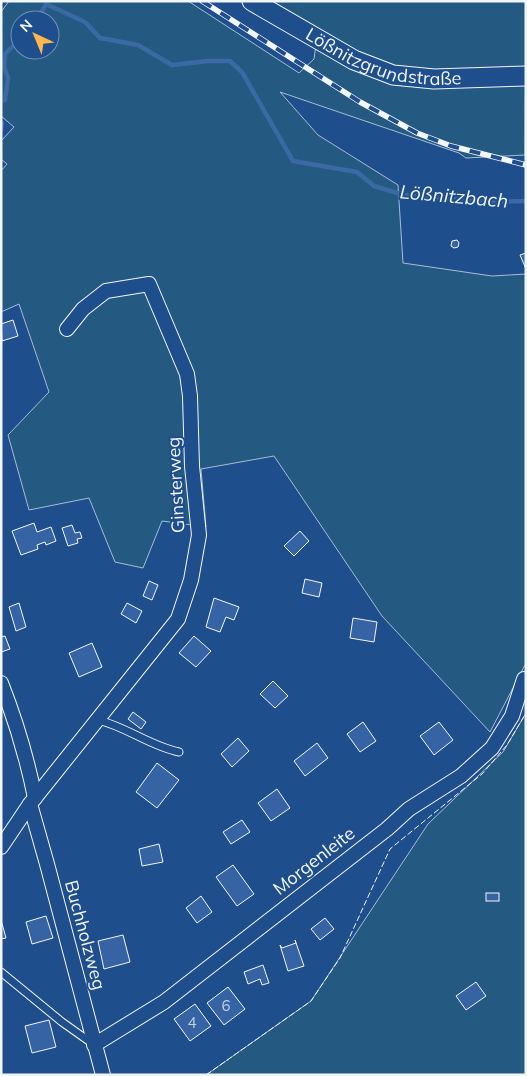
<svg xmlns="http://www.w3.org/2000/svg" width="527" height="1076" font-family="Mulish,sans-serif">
<style>
.green{fill:#245a82;stroke:#a8bbd7;fill-rule:evenodd}
.lines{fill:none;stroke-linecap:round;stroke-linejoin:round}
.stream{stroke:#3b69a3;stroke-width:4.5}
.building{fill:#3563a3;stroke:#f2f6ff}
.lane-casing{stroke:#f2f6ff;stroke-width:9}
.street-casing{stroke:#f2f6ff;stroke-width:16}
.secondary-casing{stroke:#f2f6ff;stroke-width:21}
.lane{stroke:#1f4e8c;stroke-width:7}
.street{stroke:#1f4e8c;stroke-width:14}
.secondary{stroke:#1f4e8c;stroke-width:19}
.rail-casing{stroke:#f2f6ff;stroke-width:5.5}
.rail{stroke:#1f4e8c;stroke-width:4;stroke-dasharray:11;stroke-linecap:butt}
.fence{stroke:#f2f6ff;stroke-width:1;stroke-dasharray:6 2.5;stroke-linecap:butt}
.labels{text-anchor:middle;stroke-width:4;stroke-linejoin:round;paint-order:stroke}
.number-label{font-size:15px;fill:#c3d1e8}
.street-label{font-size:18px;fill:#f2f6ff;stroke:#1f4e8c}
.water-label{font-size:19px;font-style:italic;fill:#f2f6ff;stroke:#1f4e8c}
</style>
<rect width="100%" height="100%" fill="#1f4e8c"/>
<g class="green">
<path d="M9,1H188L299,73L314,59L318,29L264,1H526L525,155L466,158L459,153L280,92L318,135L398,185L403,263L492,276L526,274V663L490,732L382,616L274,456L201,469L206,527L162,521L143,568L115,562L89,498L29,510L8,435L49,392L19,304L1,312V171L7,164L1,159V141L14,127L1,116V12ZM20,20H50V50H20Z"/>
<polygon points="526,713 526,1075 206,1075 311,1001 428,824 503,752"/>
</g>
<g class="lines">
<g class="stream">
<polyline points="48,1 46,4 85,22 100,38 138,45 172,65 208,61 230,61 242,72 293,161 357,172 374,186 404,195 488,202 526,201"/>
<polyline points="37,20 46,4"/>
<polyline points="5,100 8,78 4,67 5,54 20,39"/>
<polyline points="1,130 2,123"/>
</g>
</g>
<g class="building">
<polygon points="457,240 459,243 458,247 454,248 451,246 452,241"/>
<polygon points="526,253 526,269 520,255"/>
<polygon points="13,320 18,336 2,341 1,324"/>
<polygon points="34,523 37,532 51,527 56,541 46,545 45,542 37,545 38,549 21,555 12,531"/>
<polygon points="72,525 75,533 80,532 82,538 77,539 78,543 68,546 62,528"/>
<polygon points="300,531 309,541 294,556 284,546"/>
<polygon points="305,579 322,583 319,597 302,593"/>
<polygon points="149,581 158,585 152,600 143,596"/>
<polygon points="214,598 239,607 234,620 226,617 220,632 206,627"/>
<polygon points="19,603 26,627 16,631 9,607"/>
<polygon points="127,603 142,611 136,623 121,614"/>
<polygon points="353,618 377,622 374,642 350,638"/>
<polygon points="5,636 10,649 1,652 1,637"/>
<polygon points="194,636 211,651 196,667 179,653"/>
<polygon points="92,643 102,667 79,677 69,653"/>
<polygon points="273,681 288,696 275,708 260,694"/>
<polygon points="133,712 146,722 141,729 128,719"/>
<polygon points="363,722 376,741 360,752 347,734"/>
<polygon points="439,722 453,740 434,755 420,736"/>
<polygon points="238,738 249,751 232,767 221,754"/>
<polygon points="317,743 328,758 305,776 294,761"/>
<polygon points="157,763 179,780 157,808 136,792"/>
<polygon points="277,789 290,808 271,821 258,803"/>
<polygon points="242,820 250,832 231,844 223,832"/>
<polygon points="159,844 163,862 142,866 139,849"/>
<polygon points="233,865 254,894 237,906 216,877"/>
<rect x="486" y="893" width="13" height="8"/>
<polygon points="201,896 212,912 197,923 186,908"/>
<polygon points="46,916 53,938 32,944 26,922"/>
<polygon points="325,918 334,929 320,940 311,929"/>
<polygon points="1,920 6,938 1,939"/>
<polygon points="123,935 130,962 104,969 98,941"/>
<polygon points="295,940 304,966 288,971 280,945 282,948 296,943"/>
<polygon points="263,965 269,983 262,985 260,979 248,984 244,972"/>
<polygon points="476,982 486,996 466,1010 456,996"/>
<polygon points="228,987 245,1009 224,1025 207,1003"/>
<polygon points="195,1004 211,1026 190,1041 174,1019"/>
<polygon points="49,1020 56,1047 32,1053 25,1026"/>
</g>
<g class="lines">
<defs>
<g id="lane">
<path d="M98,720C127,727 150,746 179,752"/>
<polyline points="1,972 62,1022 93,1044"/>
</g>
<g id="street">
<path d="M1,683C16,721 27,758 35,798"/>
<polyline points="30,804 47,864 103,1075"/>
<polyline points="1,847 30,804 178,619 191,580 199,535 192,466 190,396 187,374 149,284 106,291 83,309 67,329"/>
<polyline points="94,1045 164,1002 387,829 409,809 461,776 492,748 512,716 524,679"/>
</g>
<g id="secondary">
<path id="s1" d="M252,1L354,60L393,75L434,79L526,76"/>
</g>
</defs>
<use href="#lane" class="lane-casing"/>
<use href="#street" class="street-casing"/>
<use href="#secondary" class="secondary-casing"/>
<use href="#lane" class="lane"/>
<use href="#street" class="street"/>
<use href="#secondary" class="secondary"/>
<defs>
<polyline id="rail" points="202,1 360,102 417,133 451,146 526,165"/>
</defs>
<use href="#rail" class="rail-casing"/>
<use href="#rail" class="rail"/>
<polyline class="fence" points="206,1075 311,1001 340,958 390,849 482,774 507,745 526,713"/>
</g>
<g class="labels">
<g class="number-label">
<text x="226" y="1011">6</text>
<text x="192" y="1028">4</text>
</g>
<g class="street-label">
<text dy="6" stroke="none"><textPath href="#s1" startOffset="146">Lößnitzgrundstraße</textPath></text>
<text transform="translate(176 485) rotate(-93)" y="6">Ginsterweg</text>
<text transform="translate(314 861) rotate(-38)" y="6">Morgenleite</text>
<text transform="translate(85 935) rotate(75)" y="6">Buchholzweg</text>
</g>
<g class="water-label">
<text transform="translate(454 196) rotate(5)" y="7">Lößnitzbach</text>
</g>
</g>
<rect width="527" height="1076" fill="none" stroke="#f2f6ff" stroke-width="5"/>
<g transform="translate(35 35) rotate(316)"><circle r="24" fill="#1f4e8c" stroke="#7391ba"/>
<path d="M0-4L9 19L0 12L-9 19Z" fill="#ffb74d"/>
<text y="-8" font-size="14" font-weight="bold" text-anchor="middle" fill="#f2f6ff">N</text>
</g>
</svg>
